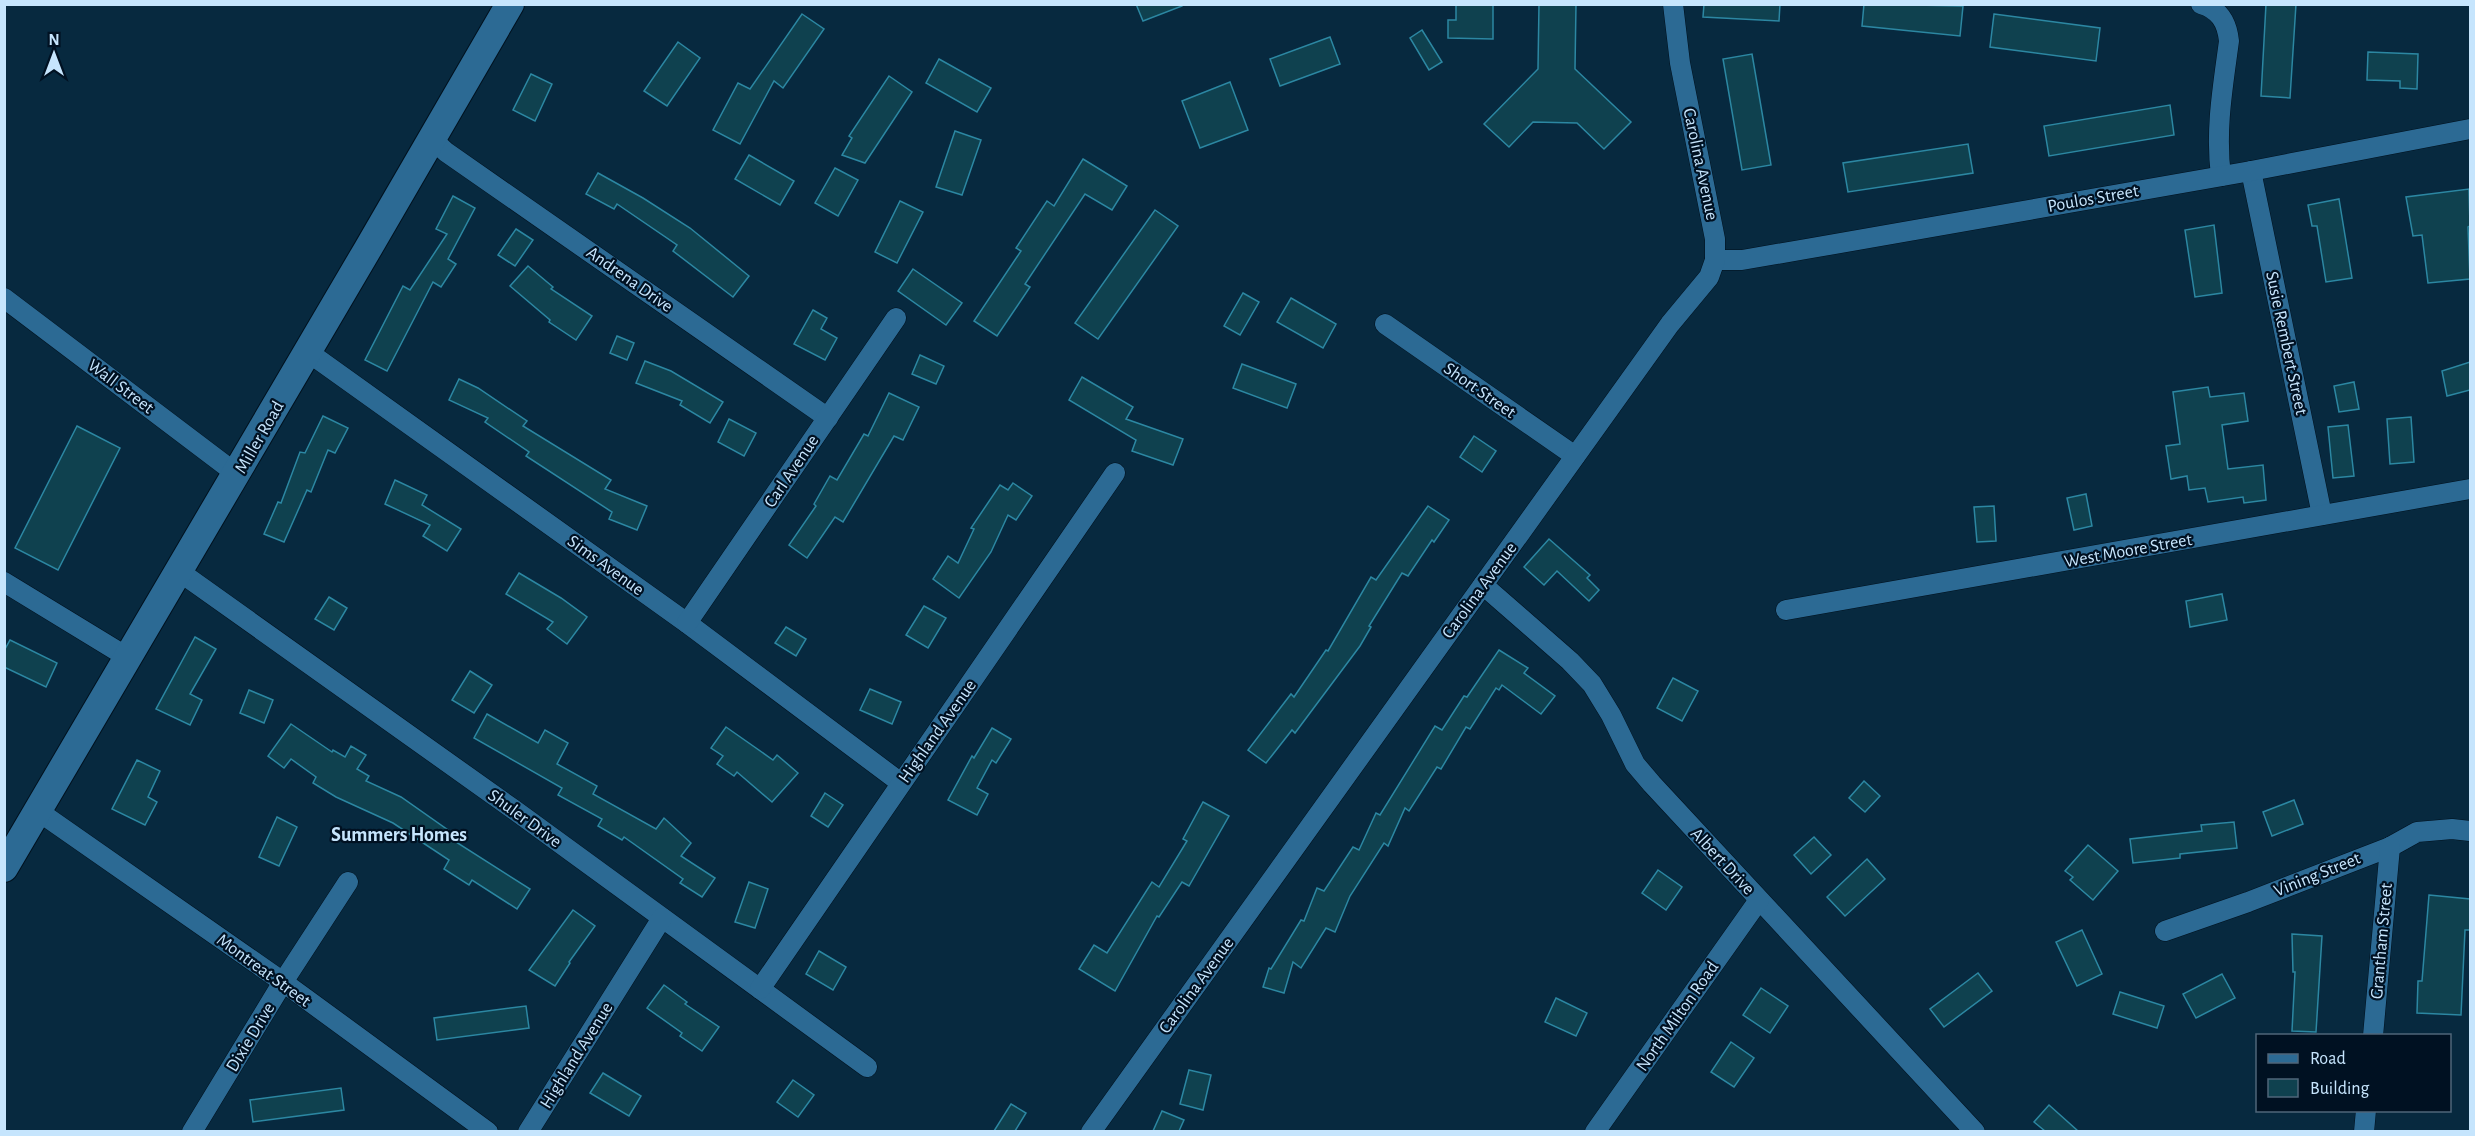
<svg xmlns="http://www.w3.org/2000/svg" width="2475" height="1136" font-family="'Alegreya Sans',sans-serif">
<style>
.building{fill:#0f414f;stroke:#2c87a2;stroke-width:1.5}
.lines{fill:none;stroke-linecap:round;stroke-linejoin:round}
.street-casing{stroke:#01111e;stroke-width:21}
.secondary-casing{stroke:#01111e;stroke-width:30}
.street{stroke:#2c6a94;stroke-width:20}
.secondary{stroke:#2c6a94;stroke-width:28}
.labels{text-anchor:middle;stroke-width:4.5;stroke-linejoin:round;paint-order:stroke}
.street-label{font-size:18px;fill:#c6e5fd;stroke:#012}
.neighbourhood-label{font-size:20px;font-weight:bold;fill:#c6e5fd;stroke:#012}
</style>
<rect width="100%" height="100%" fill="#07293f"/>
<g class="building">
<polygon points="1136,4 1182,4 1182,6 1143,21"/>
<polygon points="1456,4 1493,4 1493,39 1448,38 1448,20 1456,20"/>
<polygon points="1539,4 1576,4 1575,69 1631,122 1604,149 1577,123 1533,122 1509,147 1484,124 1538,69"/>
<polygon points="1704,4 1780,4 1779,21 1703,17"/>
<polygon points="1864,4 1963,6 1960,36 1862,26"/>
<polygon points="2266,4 2296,4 2290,98 2261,96"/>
<polygon points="802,14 824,29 783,88 774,81 740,144 713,130 738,83 750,89"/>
<polygon points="1994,14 2100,28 2096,61 1990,47"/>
<polygon points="1422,30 1442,62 1429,70 1410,38"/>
<polygon points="1330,37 1340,64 1280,86 1270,59"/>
<polygon points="678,42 700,58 667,106 644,91"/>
<polygon points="2368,52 2418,54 2417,89 2400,88 2400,81 2367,80"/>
<polygon points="1752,54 1771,165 1742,170 1723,59"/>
<polygon points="939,59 991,88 977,112 926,83"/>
<polygon points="531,74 552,84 535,121 513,110"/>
<polygon points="889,76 912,92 865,163 842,155 852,138 849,136"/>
<polygon points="1230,82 1248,130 1200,148 1182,101"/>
<polygon points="2170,105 2174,135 2049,156 2044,126"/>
<polygon points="955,131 981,140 962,195 936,187"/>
<polygon points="1968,144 1973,173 1848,192 1843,163"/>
<polygon points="749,155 794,181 780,205 735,179"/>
<polygon points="1083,159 1127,186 1112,210 1085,194 1025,284 1030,287 997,336 974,321 1021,251 1016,248 1047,201 1054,206"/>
<polygon points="835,168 858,180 838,216 815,203"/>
<polygon points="598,173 643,198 690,228 749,276 733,297 673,251 677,245 617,204 614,209 586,194"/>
<polygon points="2469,189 2470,226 2468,227 2470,279 2428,283 2422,235 2413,236 2406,197"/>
<polygon points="453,196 475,208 448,259 456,264 441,287 433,282 387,371 365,360 403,286 410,290 447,234 436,229"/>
<polygon points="2339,199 2352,278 2326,282 2317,226 2312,226 2308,205"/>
<polygon points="900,201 923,212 897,263 875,252"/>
<polygon points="1155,210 1178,226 1098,339 1075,323"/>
<polygon points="2214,225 2222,293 2195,297 2185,230"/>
<polygon points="516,229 533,240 515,266 498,255"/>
<polygon points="528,266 553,287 551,289 592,316 576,340 549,322 550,320 510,286"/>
<polygon points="913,269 962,303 946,325 898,291"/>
<polygon points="1243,293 1259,302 1240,335 1224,326"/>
<polygon points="1291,298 1336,324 1323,348 1277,322"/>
<polygon points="813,310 827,318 821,329 837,338 825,360 794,344"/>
<polygon points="617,336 634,343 627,360 610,353"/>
<polygon points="920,355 944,366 936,384 912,374"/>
<polygon points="645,361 671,371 723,402 710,423 680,405 682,401 636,383"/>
<polygon points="2470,362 2470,390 2447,396 2442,371"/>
<polygon points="1242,364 1296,384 1287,408 1233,388"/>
<polygon points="1082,377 1133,407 1126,419 1183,439 1173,465 1132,451 1136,440 1069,400"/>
<polygon points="459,379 478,388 527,421 523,426 611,480 605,489 647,506 637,530 609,519 612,512 526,456 529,452 485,422 488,418 449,400"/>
<polygon points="2354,382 2359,409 2339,412 2334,386"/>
<polygon points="2208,387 2210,397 2244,393 2248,421 2222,425 2228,469 2263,465 2266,500 2244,503 2243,497 2208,502 2205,488 2189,490 2187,476 2171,479 2166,446 2180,444 2173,392"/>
<polygon points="889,393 919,407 903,440 894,436 843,522 835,517 807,558 789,545 816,506 814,504 830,476 837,480 864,434 868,436"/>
<polygon points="323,416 348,428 335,453 328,450 311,492 307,490 284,542 264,534 278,502 281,503 300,452 305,453"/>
<polygon points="2411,417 2414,462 2390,464 2387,419"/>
<polygon points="729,419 756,433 744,456 718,442"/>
<polygon points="2348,425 2354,476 2333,478 2328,427"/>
<polygon points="77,426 120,448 58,570 15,548"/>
<polygon points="1474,436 1496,451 1482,472 1460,457"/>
<polygon points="395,480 427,495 422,505 461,529 447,551 423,536 430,525 385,504"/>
<polygon points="1013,483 1032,496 1016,520 1008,515 991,552 959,598 933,579 948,556 958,563 974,529 971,528 1000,485 1008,490"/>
<polygon points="2086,494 2092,526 2074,530 2067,498"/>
<polygon points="1428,506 1449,520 1434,542 1432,540 1408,576 1402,573 1369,626 1371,627 1360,646 1295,733 1292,730 1266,763 1248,750 1291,694 1294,697 1326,650 1328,651 1371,577 1376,580"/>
<polygon points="1994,506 1996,541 1977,542 1974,507"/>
<polygon points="1549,539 1590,575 1587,578 1599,590 1589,601 1557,571 1544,585 1524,567"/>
<polygon points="519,573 561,598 587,617 567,644 547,629 553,622 506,594"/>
<polygon points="2222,594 2227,620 2190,627 2186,601"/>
<polygon points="329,597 347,608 334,630 315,619"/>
<polygon points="924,606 946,618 928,648 906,635"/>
<polygon points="786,627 806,639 796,656 775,643"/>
<polygon points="195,637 216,649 190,694 202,700 190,725 156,709"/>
<polygon points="10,640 57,663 46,687 4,667 4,651"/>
<polygon points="1499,650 1528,668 1524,673 1555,696 1541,714 1502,685 1499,690 1496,688 1470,729 1466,727 1441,769 1437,767 1409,811 1405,808 1388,846 1384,843 1350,896 1335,932 1326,928 1301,968 1293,962 1284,993 1263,987 1269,968 1271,969 1301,920 1304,921 1317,888 1324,891 1353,847 1359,850 1376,813 1380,815 1435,726 1442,730 1464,696 1467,697"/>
<polygon points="470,671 492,685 474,713 452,700"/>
<polygon points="1673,678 1698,691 1682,721 1657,708"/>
<polygon points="870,689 901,702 892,724 860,710"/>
<polygon points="249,690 273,700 264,723 240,713"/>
<polygon points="487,714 538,743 545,730 568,743 557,764 597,786 593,794 656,829 664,818 691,843 681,856 715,878 702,897 680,883 683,879 624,837 622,840 598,826 602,819 558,795 562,788 474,738"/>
<polygon points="291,724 332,752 333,750 345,757 351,746 366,755 357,769 369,776 366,781 401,797 448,830 445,835 530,889 517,909 472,880 469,885 444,869 449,860 393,823 336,797 313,783 316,777 291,759 284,768 268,756"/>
<polygon points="726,727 773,760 777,755 798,773 772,802 737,772 734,776 717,764 723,756 711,748"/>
<polygon points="992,728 1011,739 996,763 992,760 977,788 988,794 977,815 948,800 972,756 974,758"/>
<polygon points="137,760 160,771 148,797 157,802 145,825 112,809"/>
<polygon points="1864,781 1880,796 1865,812 1849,798"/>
<polygon points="825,793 843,805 828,827 811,816"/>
<polygon points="2294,800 2303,824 2272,836 2263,812"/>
<polygon points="1203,802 1229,816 1189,886 1182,882 1159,917 1157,916 1115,991 1079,969 1094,945 1107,953 1152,882 1159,887 1187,841 1183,839"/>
<polygon points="277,817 297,827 279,866 259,857"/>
<polygon points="2234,822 2237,848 2180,854 2180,858 2133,863 2130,839 2202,831 2201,825"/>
<polygon points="1814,837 1831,855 1811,874 1794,855"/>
<polygon points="2088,845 2118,871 2093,900 2070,880 2073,877 2065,871"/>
<polygon points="1867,859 1885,879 1845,916 1827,897"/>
<polygon points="1658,870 1682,887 1666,910 1642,893"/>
<polygon points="749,882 768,889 755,928 735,922"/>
<polygon points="2429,895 2470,899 2470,930 2465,930 2461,1015 2417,1013 2418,981 2422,981"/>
<polygon points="573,910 595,926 569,962 570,963 555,986 529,970"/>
<polygon points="2082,930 2102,974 2077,986 2056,942"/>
<polygon points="2292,934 2322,936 2316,1032 2292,1031 2295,972 2293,972"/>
<polygon points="819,951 846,967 833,990 806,974"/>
<polygon points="1978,973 1992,991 1944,1027 1930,1009"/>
<polygon points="2222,974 2235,998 2196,1018 2183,994"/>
<polygon points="664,985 687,1002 685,1004 719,1027 702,1051 680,1036 682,1033 647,1008"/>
<polygon points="1761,988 1788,1006 1770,1033 1743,1015"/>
<polygon points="2120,992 2164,1006 2157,1028 2113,1014"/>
<polygon points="1556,998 1587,1013 1576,1036 1545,1022"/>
<polygon points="526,1006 529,1028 437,1040 434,1018"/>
<polygon points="1731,1042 1754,1058 1734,1087 1711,1072"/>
<polygon points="1189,1070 1211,1075 1203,1110 1180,1104"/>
<polygon points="603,1073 641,1096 629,1116 590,1093"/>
<polygon points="793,1080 814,1095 798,1117 777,1102"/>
<polygon points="341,1088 344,1110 253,1122 250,1100"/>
<polygon points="1011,1104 1026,1113 1015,1131 994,1131"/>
<polygon points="2049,1105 2078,1131 2045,1131 2034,1122"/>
<polygon points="1162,1111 1184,1120 1179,1131 1153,1131"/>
</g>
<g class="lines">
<defs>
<g id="street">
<path d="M2201,4C2219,9 2227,22 2229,41C2223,86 2215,130 2221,176"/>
<polyline points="432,139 446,152 828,418"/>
<polyline points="2251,171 2322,515"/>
<polyline points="1715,260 1742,260 1806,249 2251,171 2470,129"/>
<polyline points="4,298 238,475"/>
<polyline points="1385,324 1575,456"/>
<polyline points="308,352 687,623 901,783"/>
<polyline points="180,572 513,809 867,1067"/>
<polyline points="4,582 127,657"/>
<polyline points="1483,585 1570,661 1592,684 1611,715 1635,764 1652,784 1975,1132"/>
<polyline points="1786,610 2470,489"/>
<polyline points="687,623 896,318"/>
<polyline points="38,811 283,982 488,1132"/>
<polyline points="2165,931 2248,902 2390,847 2417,832 2452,829 2470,831"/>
<polyline points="760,989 1115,473"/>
<polyline points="2373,1036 2390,847"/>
<polyline points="192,1132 283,982 348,882"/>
<polyline points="528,1132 662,918"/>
<polyline points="1091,1132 1670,324 1709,277 1715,260 1715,239 1680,63 1673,4"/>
<polyline points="1595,1132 1759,900"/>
<polyline points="2364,1132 2366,1110"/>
</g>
<path id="secondary" d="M4,868C174,581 343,293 510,4"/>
</defs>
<use href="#street" class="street-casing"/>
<use href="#secondary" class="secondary-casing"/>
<use href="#street" class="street"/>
<use href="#secondary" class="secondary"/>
</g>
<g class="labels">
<g class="street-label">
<text transform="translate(1701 164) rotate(78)" y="6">Carolina Avenue</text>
<text transform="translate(2093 198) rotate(-10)" y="6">Poulos Street</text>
<text transform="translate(630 279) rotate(35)" y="6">Andrena Drive</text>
<text transform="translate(2287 343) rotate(78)" y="6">Susie Rembert Street</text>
<text transform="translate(121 386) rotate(37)" y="6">Wall Street</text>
<text transform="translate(1480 390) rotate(35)" y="6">Short Street</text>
<text transform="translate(259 437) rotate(-60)" y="6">Miller Road</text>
<text transform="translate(791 471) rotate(-56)" y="6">Carl Avenue</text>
<text transform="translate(2128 550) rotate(-10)" y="6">West Moore Street</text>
<text transform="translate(606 565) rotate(36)" y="6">Sims Avenue</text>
<text transform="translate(1479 590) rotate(-54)" y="6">Carolina Avenue</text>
<text transform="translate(937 731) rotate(-55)" y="6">Highland Avenue</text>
<text transform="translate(525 818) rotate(36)" y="6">Shuler Drive</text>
<text transform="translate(1723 861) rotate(47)" y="6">Albert Drive</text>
<text transform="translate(2317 874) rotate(-22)" y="6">Vining Street</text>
<text transform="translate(2381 941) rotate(-85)" y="6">Grantham Street</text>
<text transform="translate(264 970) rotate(36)" y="6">Montreat Street</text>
<text transform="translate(1196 985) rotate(-54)" y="6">Carolina Avenue</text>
<text transform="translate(1677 1016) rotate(-55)" y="6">North Milton Road</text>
<text transform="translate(250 1037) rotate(-59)" y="6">Dixie Drive</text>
<text transform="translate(576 1055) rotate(-58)" y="6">Highland Avenue</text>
</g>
<g class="neighbourhood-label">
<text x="399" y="841">Summers Homes</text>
</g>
</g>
<rect width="2475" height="1136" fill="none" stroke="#c6e5fd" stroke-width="12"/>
<rect x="2256" y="1034" width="195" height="78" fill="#001122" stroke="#4f667a" stroke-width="1.5"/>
<rect x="2268" y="1054" width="30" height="9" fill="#2c6a94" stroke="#4f667a" stroke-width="1.5"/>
<text x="2310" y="1064" font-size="18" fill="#c6e5fd">Road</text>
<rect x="2268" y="1079" width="30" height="18" fill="#0f414f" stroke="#4f667a" stroke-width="1.5"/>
<text x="2310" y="1094" font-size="18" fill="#c6e5fd">Building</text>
<g transform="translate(54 54)" stroke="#001122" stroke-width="4.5" paint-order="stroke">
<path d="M0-4.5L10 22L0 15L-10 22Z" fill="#c6e5fd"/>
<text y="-9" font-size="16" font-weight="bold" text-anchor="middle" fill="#c6e5fd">N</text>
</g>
</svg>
